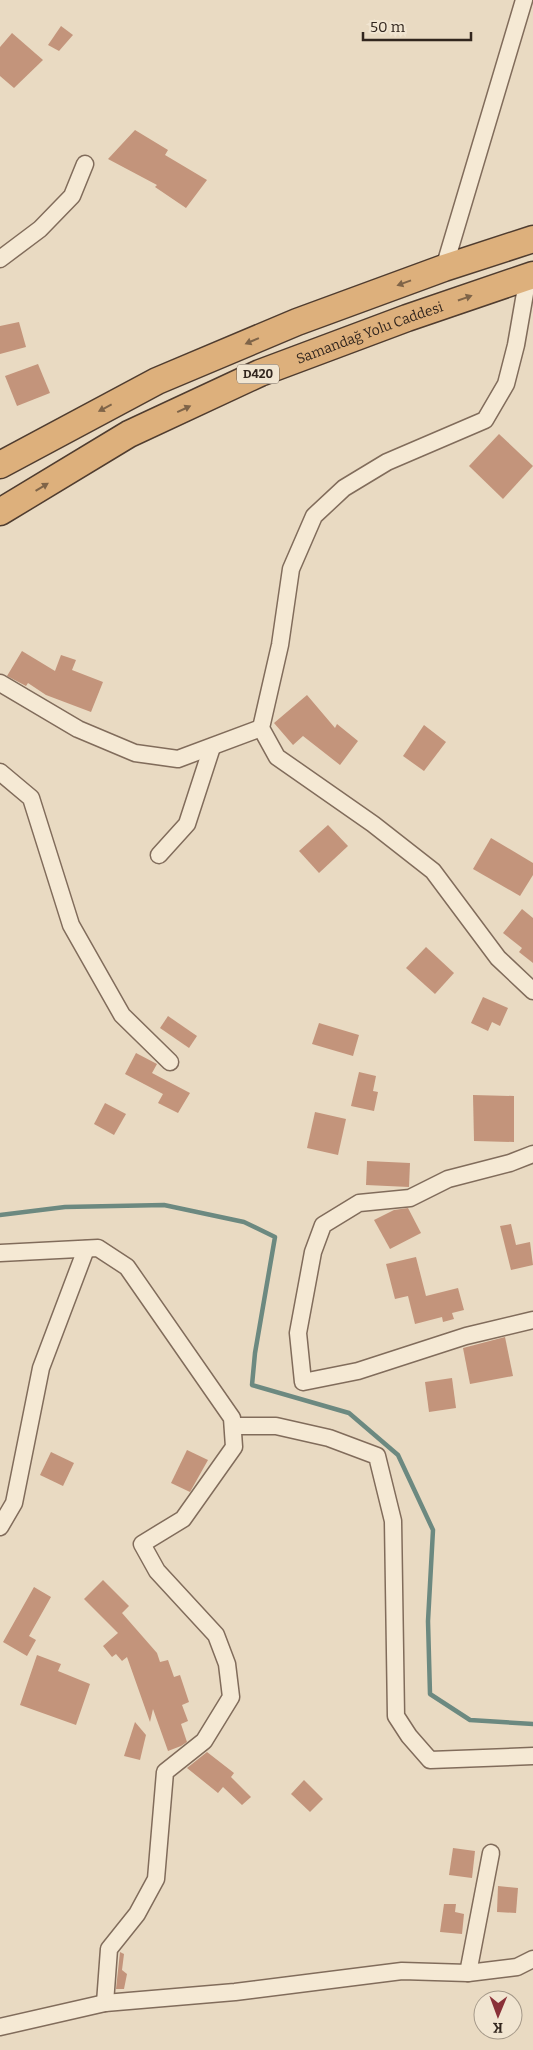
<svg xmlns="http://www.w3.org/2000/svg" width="533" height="2050" font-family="Bitter,serif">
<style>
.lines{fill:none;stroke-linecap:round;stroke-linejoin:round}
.stream{stroke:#6c8980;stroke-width:4.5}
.building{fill:#c3947b}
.minor-casing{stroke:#816c5b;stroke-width:19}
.trunk-casing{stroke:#4f3c2f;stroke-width:29}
.minor{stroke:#f5e9d4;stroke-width:16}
.trunk{stroke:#ddb07c;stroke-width:26}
.oneway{fill:#7f6448}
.labels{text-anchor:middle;stroke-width:4;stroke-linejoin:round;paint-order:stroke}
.shield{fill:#f1e5d1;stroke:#6b5f54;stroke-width:1}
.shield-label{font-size:12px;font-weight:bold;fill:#32261e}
.street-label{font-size:14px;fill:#32261e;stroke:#f1e5d1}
</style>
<rect width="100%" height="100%" fill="#e9dac2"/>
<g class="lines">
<polyline class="stream" points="0,1215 65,1207 164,1205 244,1222 275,1237 255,1353 252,1385 349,1413 398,1455 433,1530 428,1621 430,1694 470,1720 533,1724"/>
</g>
<g class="building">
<polygon points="61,26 73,35 59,51 48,45"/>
<polygon points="12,33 43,60 14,88 0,76 0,47"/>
<polygon points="135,130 168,150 165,155 207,180 186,208 155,187 157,185 108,159"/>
<polygon points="19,322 26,347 0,354 0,326"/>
<polygon points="38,364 50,393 17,406 5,376"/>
<polygon points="499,434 533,466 503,499 469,466"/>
<polygon points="22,651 55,671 61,655 76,660 72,670 103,682 91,712 46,695 28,683 26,686 7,676"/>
<polygon points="307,695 335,728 337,724 358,741 340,765 303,736 293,745 274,723"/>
<polygon points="424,725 446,742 424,771 403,756"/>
<polygon points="328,825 348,846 319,873 299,851"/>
<polygon points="491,838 533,863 533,875 520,896 473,869"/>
<polygon points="522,909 533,918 533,963 519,952 522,948 503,933"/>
<polygon points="426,947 454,973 435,994 406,968"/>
<polygon points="483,997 508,1008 500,1026 492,1022 488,1031 471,1023"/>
<polygon points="168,1016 197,1036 189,1048 160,1028"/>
<polygon points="319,1023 359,1035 353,1056 312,1044"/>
<polygon points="136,1053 157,1064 152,1073 190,1093 178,1113 158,1103 163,1094 125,1074"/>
<polygon points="359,1072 376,1076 373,1091 378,1092 374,1111 351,1106"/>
<polygon points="473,1095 514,1096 514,1142 474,1141"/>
<polygon points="105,1103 126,1114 114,1135 94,1124"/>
<polygon points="315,1112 346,1119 338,1155 307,1148"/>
<polygon points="367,1161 410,1163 409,1187 366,1185"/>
<polygon points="408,1208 421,1233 390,1249 374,1220 394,1210"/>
<polygon points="511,1224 516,1245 530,1242 533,1265 511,1270 500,1226"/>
<polygon points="416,1257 426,1296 458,1288 464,1310 452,1313 454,1319 443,1322 442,1317 415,1324 408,1296 395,1299 386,1264"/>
<polygon points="505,1337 513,1376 470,1384 463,1348"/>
<polygon points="452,1378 456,1408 429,1412 425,1382"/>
<polygon points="187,1450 208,1460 190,1492 171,1483"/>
<polygon points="51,1452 74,1463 63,1486 40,1475"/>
<polygon points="103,1580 129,1606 122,1613 157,1653 160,1662 168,1660 174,1677 180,1675 189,1702 182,1705 188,1721 181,1724 187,1742 181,1746 168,1751 153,1709 150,1722 127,1657 122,1661 116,1654 112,1657 103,1646 118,1633 84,1599"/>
<polygon points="34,1587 51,1597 29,1636 36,1640 27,1656 3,1642"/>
<polygon points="37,1655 61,1664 58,1671 90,1684 76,1725 20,1705"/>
<polygon points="135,1722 146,1735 140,1760 124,1756"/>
<polygon points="207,1752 234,1773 231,1777 251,1797 242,1805 223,1787 218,1793 187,1768"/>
<polygon points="304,1780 323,1799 310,1812 291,1794"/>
<polygon points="453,1848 475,1851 472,1878 449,1875"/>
<polygon points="498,1886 518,1888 516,1913 497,1912"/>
<polygon points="444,1904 456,1904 455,1912 464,1914 462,1934 440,1932"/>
<polygon points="120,1952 124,1954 122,1970 127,1974 124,1989 116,1989"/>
</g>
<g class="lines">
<defs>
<g id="minor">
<polyline points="0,259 40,229 72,196 85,164"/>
<polyline points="444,268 524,0"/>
<polyline points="528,276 516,345 506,384 485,420 387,462 344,488 314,516 291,569 280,645 261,728 277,757 373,824 433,871 498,958 533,991"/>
<polyline points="0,683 78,729 135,753 178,759 261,728"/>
<polyline points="0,772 31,798 71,925 122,1015 170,1062"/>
<polyline points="159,855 187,824 212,747"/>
<polyline points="533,1154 510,1163 448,1179 410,1198 359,1203 323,1225 313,1252 298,1333 303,1382 358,1371 466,1336 533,1320"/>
<polyline points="0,1253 98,1248 127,1267 232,1418 234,1447 183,1519 142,1544 157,1571 216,1635 227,1664 231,1697 204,1741 165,1772 156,1879 137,1914 109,1949 105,2003"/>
<polyline points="233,1426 276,1426 329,1438 377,1456 393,1521 396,1716 409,1736 430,1760 533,1756"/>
<polyline points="0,1527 14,1503 41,1368 86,1249"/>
<polyline points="468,1973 491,1853"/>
<polyline points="0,2027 105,2003 235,1992 402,1971 468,1973 517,1967 533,1959"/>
</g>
<g id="trunk">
<polyline points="0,465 157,381 297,322 444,268 533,239"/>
<path id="s1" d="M0,512L129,434L260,373L407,318L533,275"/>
</g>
</defs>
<use href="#minor" class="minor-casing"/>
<use href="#trunk" class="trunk-casing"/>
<use href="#minor" class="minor"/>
<use href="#trunk" class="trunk"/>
</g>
<defs><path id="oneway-solid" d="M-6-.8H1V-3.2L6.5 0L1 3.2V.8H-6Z" transform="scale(1.25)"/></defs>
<g class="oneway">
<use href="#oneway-solid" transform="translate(404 283) rotate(160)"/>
<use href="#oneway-solid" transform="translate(465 298) rotate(-19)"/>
<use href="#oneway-solid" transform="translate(252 341) rotate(157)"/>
<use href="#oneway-solid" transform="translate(105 408) rotate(152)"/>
<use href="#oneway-solid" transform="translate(184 409) rotate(-25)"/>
<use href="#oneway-solid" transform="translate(42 487) rotate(-31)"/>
</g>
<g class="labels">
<rect class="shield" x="237" y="364.5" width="42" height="19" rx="4"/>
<g class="shield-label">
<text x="258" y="378">D420</text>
</g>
<g class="street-label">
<text dy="5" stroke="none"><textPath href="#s1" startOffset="412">Samandağ Yolu Caddesi</textPath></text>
</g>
</g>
<g transform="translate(498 2015) rotate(181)"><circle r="24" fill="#f1e5d1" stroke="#a59989"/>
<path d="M0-4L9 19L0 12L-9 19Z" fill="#8a3138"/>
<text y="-8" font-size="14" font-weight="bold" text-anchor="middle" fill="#32261e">K</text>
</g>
<path d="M363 32v8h108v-8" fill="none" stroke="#32261e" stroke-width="2.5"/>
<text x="370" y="32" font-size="15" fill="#32261e" stroke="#f1e5d1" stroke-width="4" paint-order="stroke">50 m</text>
</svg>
